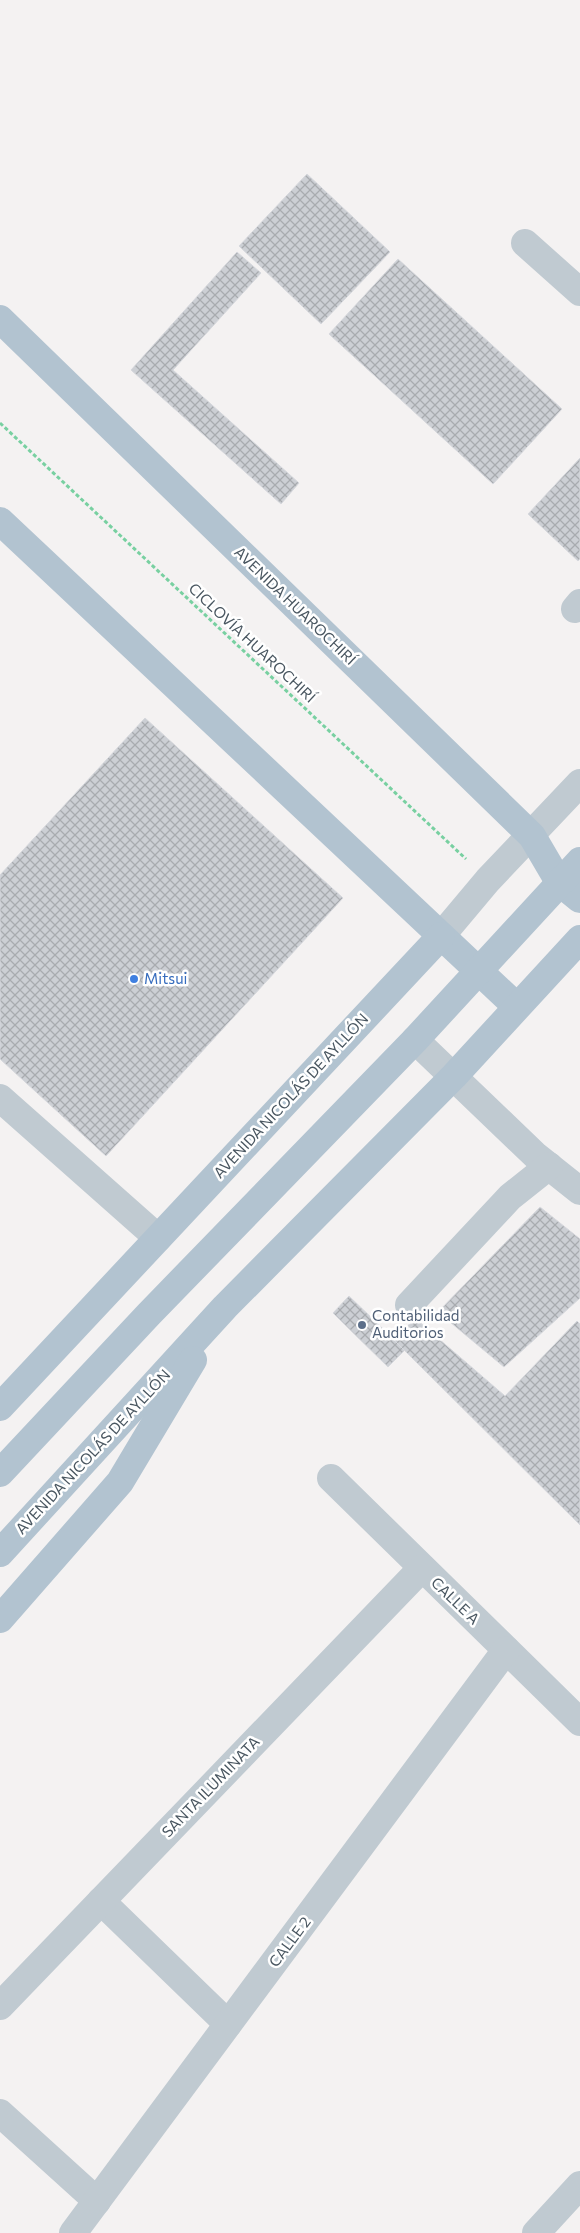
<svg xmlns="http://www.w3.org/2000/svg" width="580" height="2233" font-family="Commissioner,sans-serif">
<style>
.building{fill:url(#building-cross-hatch);stroke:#d6d8dd}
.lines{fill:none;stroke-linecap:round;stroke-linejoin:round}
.path{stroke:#78d0a1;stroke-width:3;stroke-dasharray:4 2.5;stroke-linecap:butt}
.minor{stroke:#c0cad1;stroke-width:28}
.major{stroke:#b2c3d0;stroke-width:28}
.shop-dot{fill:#3f7fe0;stroke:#fff;stroke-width:2}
.service-dot{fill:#5c6f8a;stroke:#fff;stroke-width:2}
.labels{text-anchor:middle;stroke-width:5;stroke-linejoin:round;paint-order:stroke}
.street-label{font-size:15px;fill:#495660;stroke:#fff}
.shop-label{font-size:15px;fill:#366cbe;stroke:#fff;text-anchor:start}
.service-label{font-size:15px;fill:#4e5e75;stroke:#fff;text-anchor:start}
</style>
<defs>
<pattern id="building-cross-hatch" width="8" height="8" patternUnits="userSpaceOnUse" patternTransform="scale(1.25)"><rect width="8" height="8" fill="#cccfd4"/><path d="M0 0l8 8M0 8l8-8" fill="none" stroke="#a8abaf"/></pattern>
</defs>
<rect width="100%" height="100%" fill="#f4f2f2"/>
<g class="building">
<polygon points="307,174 390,252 321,324 239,246"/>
<polygon points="237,252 261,273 173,370 299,483 281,504 131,370"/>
<polygon points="398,259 562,409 493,484 329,334"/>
<polygon points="580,458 580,559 578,561 528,514"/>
<polygon points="145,718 343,898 106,1156 0,1059 0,875"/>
<polygon points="540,1207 580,1239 580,1298 504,1367 438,1312"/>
<polygon points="349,1296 405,1350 388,1367 333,1313"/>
<polygon points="417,1320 505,1396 577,1321 580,1324 580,1525 390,1336"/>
</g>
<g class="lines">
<polyline class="path" points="0,423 466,859"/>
<g class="minor">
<polyline points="525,243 580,292"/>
<polyline points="575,609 580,603"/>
<polyline points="441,936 488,880 580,783"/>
<polyline points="415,1040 536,1156 580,1191"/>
<polyline points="0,1098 158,1238"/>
<polyline points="409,1305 510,1197 549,1166"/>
<polyline points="331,1478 580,1722"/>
<polyline points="101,1901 228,2024"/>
<polyline points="0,2006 422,1568"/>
<polyline points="0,2113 97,2201"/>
<polyline points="73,2233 506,1650"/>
<polyline points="536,2233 580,2185"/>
</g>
<g class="major">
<polyline points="0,319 532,836 559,882 580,899"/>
<polyline points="0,521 516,1006"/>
<polyline points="0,1407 441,936"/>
<polyline points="0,1473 149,1314 415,1040 580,861"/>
<polyline points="0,1553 225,1307 454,1076 580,939"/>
<polyline points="0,1619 120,1482 193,1360"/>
</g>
</g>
<circle class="shop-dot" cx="134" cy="979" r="5"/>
<circle class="service-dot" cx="362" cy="1325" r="5"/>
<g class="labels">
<g class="street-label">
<text transform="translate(295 606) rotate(44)" y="5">AVENIDA HUAROCHIRÍ</text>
<text transform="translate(252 643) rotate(43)" y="5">CICLOVÍA HUAROCHIRÍ</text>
<text transform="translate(291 1096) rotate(-47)" y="5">AVENIDA NICOLÁS DE AYLLÓN</text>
<text transform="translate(93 1452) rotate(-47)" y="5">AVENIDA NICOLÁS DE AYLLÓN</text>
<text transform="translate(455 1601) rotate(44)" y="5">CALLE A</text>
<text transform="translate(211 1787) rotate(-46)" y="5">SANTA ILUMINATA</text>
<text transform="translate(290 1942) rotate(-53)" y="5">CALLE 2</text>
</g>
<g class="shop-label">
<text x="144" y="984">Mitsui</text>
</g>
<g class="service-label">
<text x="372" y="1321">Contabilidad<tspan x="372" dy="17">Auditorios</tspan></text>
</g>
</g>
</svg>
